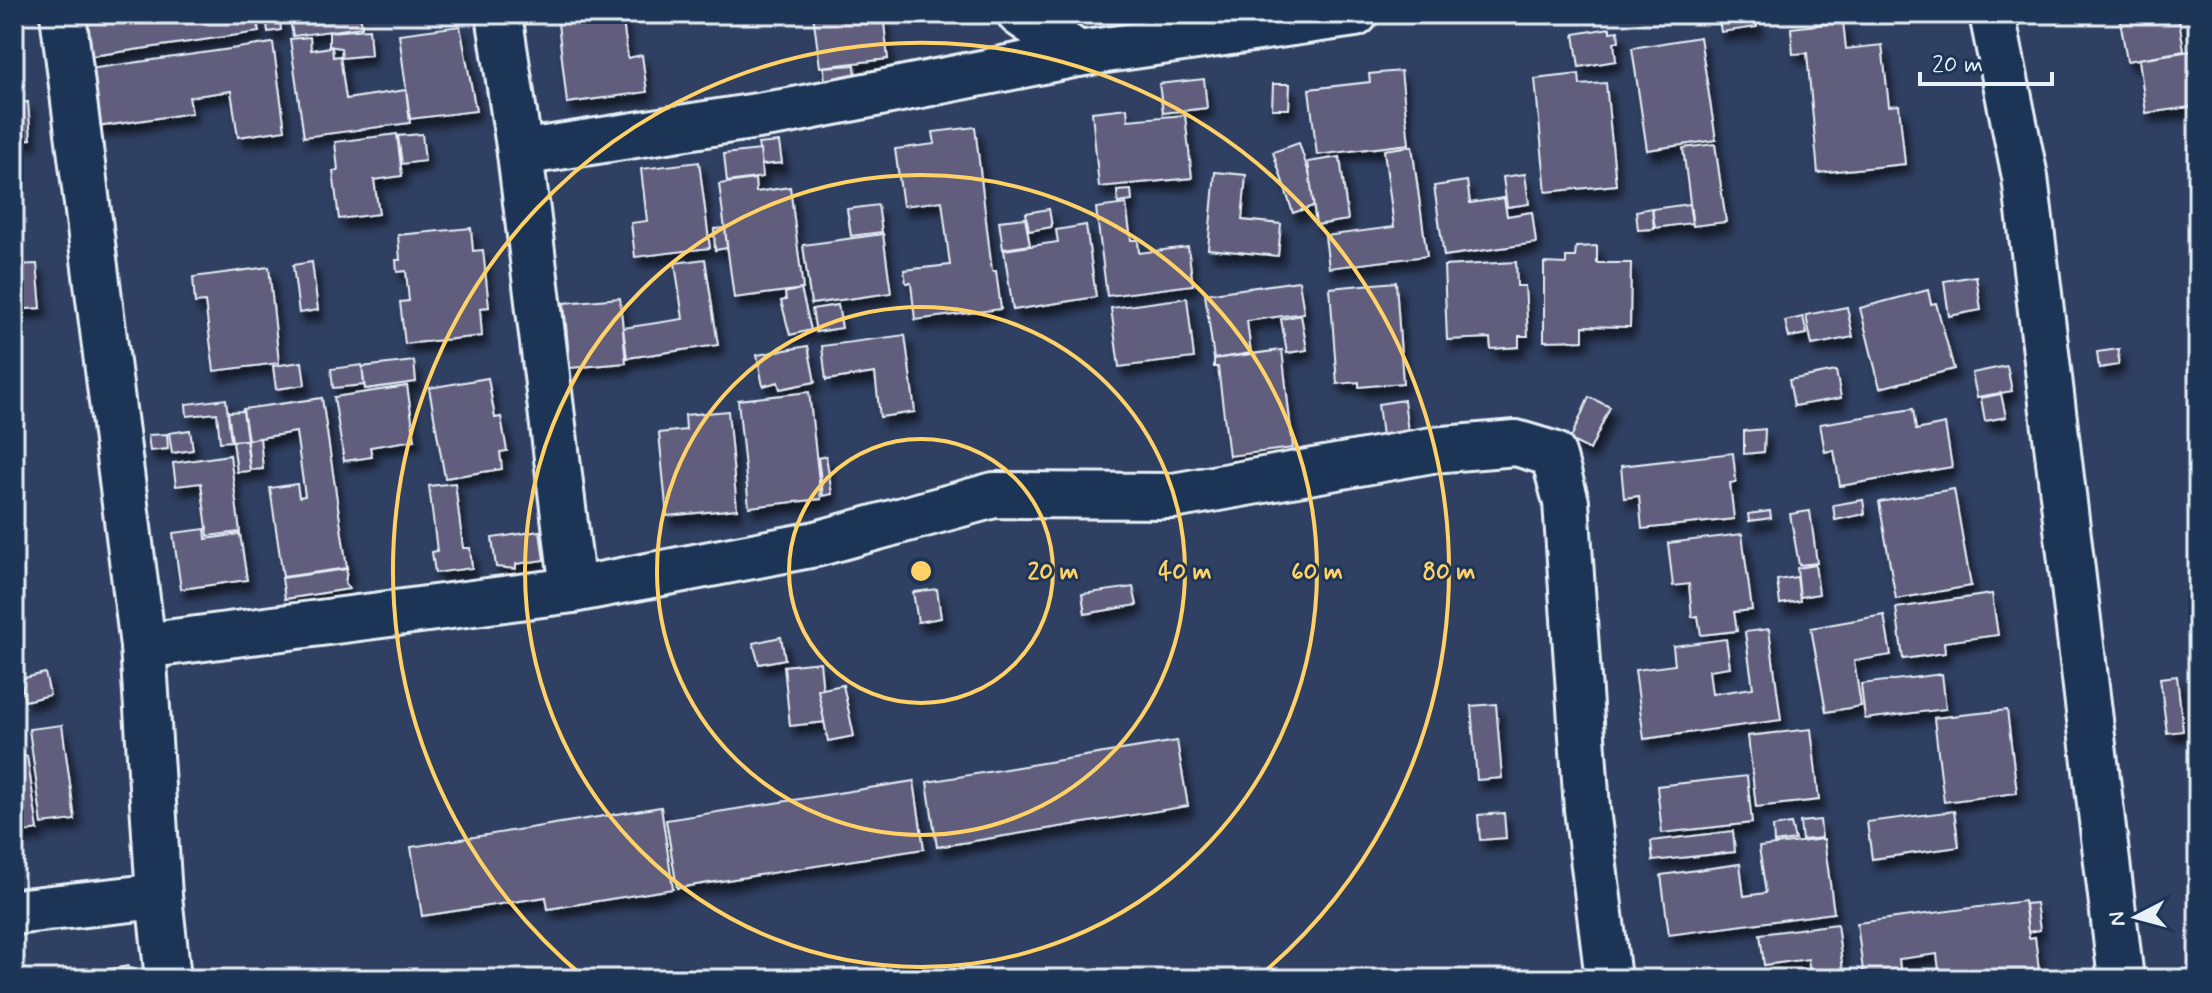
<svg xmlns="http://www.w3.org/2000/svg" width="2212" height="993" font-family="Mynerve,sans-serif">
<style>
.building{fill:#605d7d;stroke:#e8f1f8;stroke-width:2;filter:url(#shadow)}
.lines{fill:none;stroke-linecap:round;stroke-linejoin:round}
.street-casing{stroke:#e8f1f8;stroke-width:50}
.street{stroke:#1d3557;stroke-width:44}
.ring{fill:none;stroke:#ffd166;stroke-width:4}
.centre{fill:#ffd166;stroke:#1d3557;stroke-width:4}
.ring-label{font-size:24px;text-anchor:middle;font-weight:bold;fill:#ffd166;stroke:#1d3557;stroke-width:6;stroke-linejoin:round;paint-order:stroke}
</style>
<defs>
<filter id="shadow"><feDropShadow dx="5" dy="9" stdDeviation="4" flood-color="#0009"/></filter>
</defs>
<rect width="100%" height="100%" fill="#304062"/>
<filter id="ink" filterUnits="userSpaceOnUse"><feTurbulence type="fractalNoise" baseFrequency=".0125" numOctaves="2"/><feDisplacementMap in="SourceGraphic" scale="16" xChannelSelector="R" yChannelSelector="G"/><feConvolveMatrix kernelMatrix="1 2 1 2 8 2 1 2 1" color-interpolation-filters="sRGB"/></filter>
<g filter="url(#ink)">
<g class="building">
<polygon points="79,14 256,14 259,32 85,57"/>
<polygon points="266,14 279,14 281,30 268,32"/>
<polygon points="289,14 360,14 362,27 293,36"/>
<polygon points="557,14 622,14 628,58 642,55 647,92 567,103"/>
<polygon points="813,14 883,14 888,59 820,67"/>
<polygon points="1718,14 1756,14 1757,27 1721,32"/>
<polygon points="2119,14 2178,14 2184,51 2127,61"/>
<polygon points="1843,22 1846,49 1882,45 1889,106 1899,105 1905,164 1818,173 1807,53 1793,54 1791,28"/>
<polygon points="460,26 476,111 410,119 399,34"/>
<polygon points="1610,28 1610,32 1618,31 1619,41 1614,42 1616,61 1579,67 1574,34"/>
<polygon points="369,29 371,55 342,58 341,48 329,46 329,32"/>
<polygon points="310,37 311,50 332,47 333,57 340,56 346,99 406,90 410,123 304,137 290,39"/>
<polygon points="1700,37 1716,140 1647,150 1632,48"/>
<polygon points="273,43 285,130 238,137 231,91 189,97 192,113 97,127 89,69"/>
<polygon points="2198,50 2198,106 2146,113 2139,59"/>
<polygon points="855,65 856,86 825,88 824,67"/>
<polygon points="1401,71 1409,144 1317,155 1309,89 1370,82 1369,74"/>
<polygon points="1579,74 1580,85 1606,83 1616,185 1546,192 1535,79"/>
<polygon points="1204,79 1207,108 1163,113 1159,84"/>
<polygon points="1273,84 1290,84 1289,109 1272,109"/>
<polygon points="28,102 31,139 14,140 14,104"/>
<polygon points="1127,108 1128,120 1185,115 1192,178 1099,187 1092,112"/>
<polygon points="975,127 992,271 996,271 1001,309 915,320 911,283 906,283 904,270 950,265 942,201 903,206 895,149 935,144 933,132"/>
<polygon points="397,134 402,176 374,180 379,214 339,219 333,171 338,170 335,142"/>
<polygon points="422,134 425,161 402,164 398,136"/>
<polygon points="779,142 782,163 762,165 758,144"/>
<polygon points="1299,143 1319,204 1293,213 1273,152"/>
<polygon points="1715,144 1726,222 1693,226 1683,148"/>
<polygon points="1412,146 1427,256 1329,268 1325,236 1394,227 1384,150"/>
<polygon points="760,150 763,177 727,182 724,154"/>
<polygon points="1340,157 1348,220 1316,225 1308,162"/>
<polygon points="699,162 710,248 635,257 631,223 647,221 641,169"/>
<polygon points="1215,172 1246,175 1242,220 1281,224 1278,256 1208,249"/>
<polygon points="1525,174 1529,204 1507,207 1503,177"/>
<polygon points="755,179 756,192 790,187 803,289 734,298 719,184"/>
<polygon points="1467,181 1470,203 1504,198 1507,216 1532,212 1536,243 1444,256 1434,186"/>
<polygon points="1131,190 1132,201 1118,203 1117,191"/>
<polygon points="1126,204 1131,240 1138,240 1139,253 1188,247 1193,285 1107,296 1096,208"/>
<polygon points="1689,204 1692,223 1655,228 1652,209"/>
<polygon points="878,205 882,232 851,236 847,209"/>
<polygon points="1652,208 1654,229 1638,230 1636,211"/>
<polygon points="1049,209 1052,227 1029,231 1026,213"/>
<polygon points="1025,218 1030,245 1003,249 999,221"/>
<polygon points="1086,225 1096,297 1013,310 1004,250 1058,242 1056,230"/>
<polygon points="471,228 473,251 483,250 489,307 480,308 482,336 405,344 400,302 409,301 406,271 397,272 396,260 400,260 398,235"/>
<polygon points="725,228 727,248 715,250 714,229"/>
<polygon points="883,234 891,293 811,304 803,245"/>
<polygon points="1597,246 1597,263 1631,263 1630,327 1583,326 1583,340 1544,341 1544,263 1566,264 1566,257 1575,257 1576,247"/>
<polygon points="705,259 718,345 627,358 623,328 683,319 675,263"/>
<polygon points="312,262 318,310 299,313 293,265"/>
<polygon points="1516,262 1517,286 1525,286 1528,336 1519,336 1519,347 1491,349 1490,338 1447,340 1444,266"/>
<polygon points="37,264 41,308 14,310 14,265"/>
<polygon points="269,267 279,363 214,371 205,302 195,303 193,277"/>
<polygon points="1976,276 1981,310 1949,316 1944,281"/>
<polygon points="1299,281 1304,313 1247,321 1251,353 1214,359 1205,294"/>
<polygon points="1396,282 1403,383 1359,387 1359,382 1337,384 1330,288"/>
<polygon points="801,289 811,330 790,335 781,301 786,300 785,293"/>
<polygon points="1928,290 1931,304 1936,303 1954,369 1880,388 1860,308"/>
<polygon points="620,298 626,363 570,368 564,303"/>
<polygon points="1187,298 1194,358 1119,367 1111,308"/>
<polygon points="838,305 842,328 816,332 812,309"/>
<polygon points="1847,307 1853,337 1812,345 1806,315"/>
<polygon points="1301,315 1307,350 1287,353 1281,319"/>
<polygon points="1803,317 1807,334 1789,337 1785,321"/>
<polygon points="905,335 915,412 880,417 875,373 826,380 822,346"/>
<polygon points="808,346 815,382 780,389 778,382 763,386 757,355"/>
<polygon points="2119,349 2118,365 2099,368 2097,352"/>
<polygon points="1282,350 1293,448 1229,456 1218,367 1214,367 1214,359"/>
<polygon points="414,361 416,382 365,389 362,367"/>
<polygon points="302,362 305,385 276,389 273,366"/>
<polygon points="362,365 364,385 333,388 331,369"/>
<polygon points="2007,366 2012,391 1977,397 1972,373"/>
<polygon points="1836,371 1841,398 1794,406 1789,380"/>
<polygon points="488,378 495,418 501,417 507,451 500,452 502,469 445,478 429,388"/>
<polygon points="407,386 415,440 370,447 372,457 344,461 334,397"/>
<polygon points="809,392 821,499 749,507 738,400"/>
<polygon points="2001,394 2006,417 1985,421 1981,398"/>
<polygon points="1589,397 1610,407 1590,450 1570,440"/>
<polygon points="322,398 347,568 283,577 270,488 297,484 299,497 305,496 296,432 248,440 243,409"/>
<polygon points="226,399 231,441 220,442 217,413 187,416 186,404"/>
<polygon points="1404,400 1408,432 1382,436 1378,404"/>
<polygon points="1913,409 1916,430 1945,424 1952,467 1840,486 1834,450 1825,452 1820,424"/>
<polygon points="243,411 247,440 232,441 228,412"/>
<polygon points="728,411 737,509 667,516 659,433 686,430 685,415"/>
<polygon points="1765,429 1764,452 1744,454 1744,431"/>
<polygon points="190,430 193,450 172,453 169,433"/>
<polygon points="167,434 168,449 150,451 148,435"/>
<polygon points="260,438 263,469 250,470 247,440"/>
<polygon points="246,440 250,471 237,472 233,441"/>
<polygon points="1733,453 1736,482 1730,483 1734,519 1642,529 1639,496 1624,498 1621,466"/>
<polygon points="230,455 240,532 208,536 201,483 176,486 173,463"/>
<polygon points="826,456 832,494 823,496 818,458"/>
<polygon points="455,483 463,548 470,548 472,568 435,573 432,552 437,551 429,486"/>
<polygon points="1954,489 1971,586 1896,599 1879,502"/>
<polygon points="1863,500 1865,514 1835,520 1833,505"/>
<polygon points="1770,511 1771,518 1749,521 1748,514"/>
<polygon points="1810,511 1817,563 1799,565 1790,514"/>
<polygon points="205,529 206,539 240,534 247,580 181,589 173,533"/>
<polygon points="540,531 544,560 516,564 516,569 496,567 492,538"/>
<polygon points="1742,534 1752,610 1734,612 1737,631 1701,635 1698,616 1692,617 1689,584 1673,586 1668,543"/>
<polygon points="1815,565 1819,594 1800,597 1797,568"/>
<polygon points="347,569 345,584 349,589 285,599 282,578"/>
<polygon points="1797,577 1800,601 1780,604 1777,580"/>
<polygon points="1133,587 1137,605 1085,614 1082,594"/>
<polygon points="937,589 941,618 918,622 913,592"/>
<polygon points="1992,594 1998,635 1944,642 1945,653 1903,659 1896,608"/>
<polygon points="1884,615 1891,655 1854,661 1861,706 1826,712 1811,628"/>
<polygon points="1769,629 1781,720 1644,739 1635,670 1675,665 1673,646 1726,639 1730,667 1709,670 1712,694 1753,688 1745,632"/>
<polygon points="781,637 785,659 759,664 753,643"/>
<polygon points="820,662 826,722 790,726 784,666"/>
<polygon points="45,673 50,695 25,701 20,679"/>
<polygon points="1942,674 1946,709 1865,719 1861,684"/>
<polygon points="2177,676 2183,731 2167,733 2160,678"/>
<polygon points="843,685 854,736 828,741 818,690"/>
<polygon points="1496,704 1502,778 1477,780 1471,706"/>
<polygon points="2007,710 2017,793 1944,802 1934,718"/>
<polygon points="62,725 75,820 42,824 29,729"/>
<polygon points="1811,729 1819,800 1756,807 1748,736"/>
<polygon points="1177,741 1188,806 937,847 927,782"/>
<polygon points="27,756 38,830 14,834 14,758"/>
<polygon points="1747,776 1752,823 1662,833 1657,786"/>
<polygon points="914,781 924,849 677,888 666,820"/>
<polygon points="661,807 673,889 548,909 546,897 422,916 411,847"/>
<polygon points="1954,811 1959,847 1872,859 1867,822"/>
<polygon points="1504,813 1506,838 1480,840 1478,815"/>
<polygon points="1820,820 1822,838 1802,840 1800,822"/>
<polygon points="1791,824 1795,840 1774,843 1773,827"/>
<polygon points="1733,831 1735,852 1653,861 1651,841"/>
<polygon points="1824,839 1834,913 1669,935 1661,875 1740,864 1744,896 1766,893 1759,847"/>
<polygon points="2024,901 2029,938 2035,937 2040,979 1934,979 1940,978 1937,954 1899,959 1901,979 1864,979 1857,923"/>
<polygon points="2036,903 2040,930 2028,932 2025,904"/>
<polygon points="1837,924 1844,979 1811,979 1808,959 1764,965 1760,934"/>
<polygon points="129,966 131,979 99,979 98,971"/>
</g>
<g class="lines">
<defs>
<g id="street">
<polyline points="63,14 143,646 159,896 168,979"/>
<polyline points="499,14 520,153 573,590"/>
<polyline points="1020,14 1078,54 1355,14"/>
<polyline points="1992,14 2025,177 2121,979"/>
<polyline points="520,153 789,111 1078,54"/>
<polyline points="143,646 573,590 816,544 994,495 1173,496 1432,450 1516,443 1553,454 1566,502 1587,809 1608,979"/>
<polyline points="14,912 159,896"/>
</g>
</defs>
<use href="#street" class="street-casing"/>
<use href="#street" class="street"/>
</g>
</g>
<g class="ring">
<circle cx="921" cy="571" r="132"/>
<circle cx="921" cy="571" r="264"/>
<circle cx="921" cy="571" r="396"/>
<path d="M585 978A528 528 0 1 1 1257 978"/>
</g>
<circle cx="921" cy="571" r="12" class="centre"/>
<g class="ring-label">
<text x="1053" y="579">20 m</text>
<text x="1185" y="579">40 m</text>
<text x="1317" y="579">60 m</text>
<text x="1449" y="579">80 m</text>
</g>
<rect width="2212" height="993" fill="none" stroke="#1d3557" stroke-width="48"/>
<rect x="24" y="24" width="2164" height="945" fill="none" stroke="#e8f1f8" stroke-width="3" filter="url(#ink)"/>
<g transform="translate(2136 917) rotate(264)" stroke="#1d3557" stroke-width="6" paint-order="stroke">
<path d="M0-6L14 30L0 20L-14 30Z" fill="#e8f1f8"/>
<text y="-12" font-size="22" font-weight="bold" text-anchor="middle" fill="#e8f1f8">N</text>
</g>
<path d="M1920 72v12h132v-12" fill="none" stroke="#e8f1f8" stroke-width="4"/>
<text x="1932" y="72" font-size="24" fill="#e8f1f8" stroke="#1d3557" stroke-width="6" paint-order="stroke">20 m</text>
</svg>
